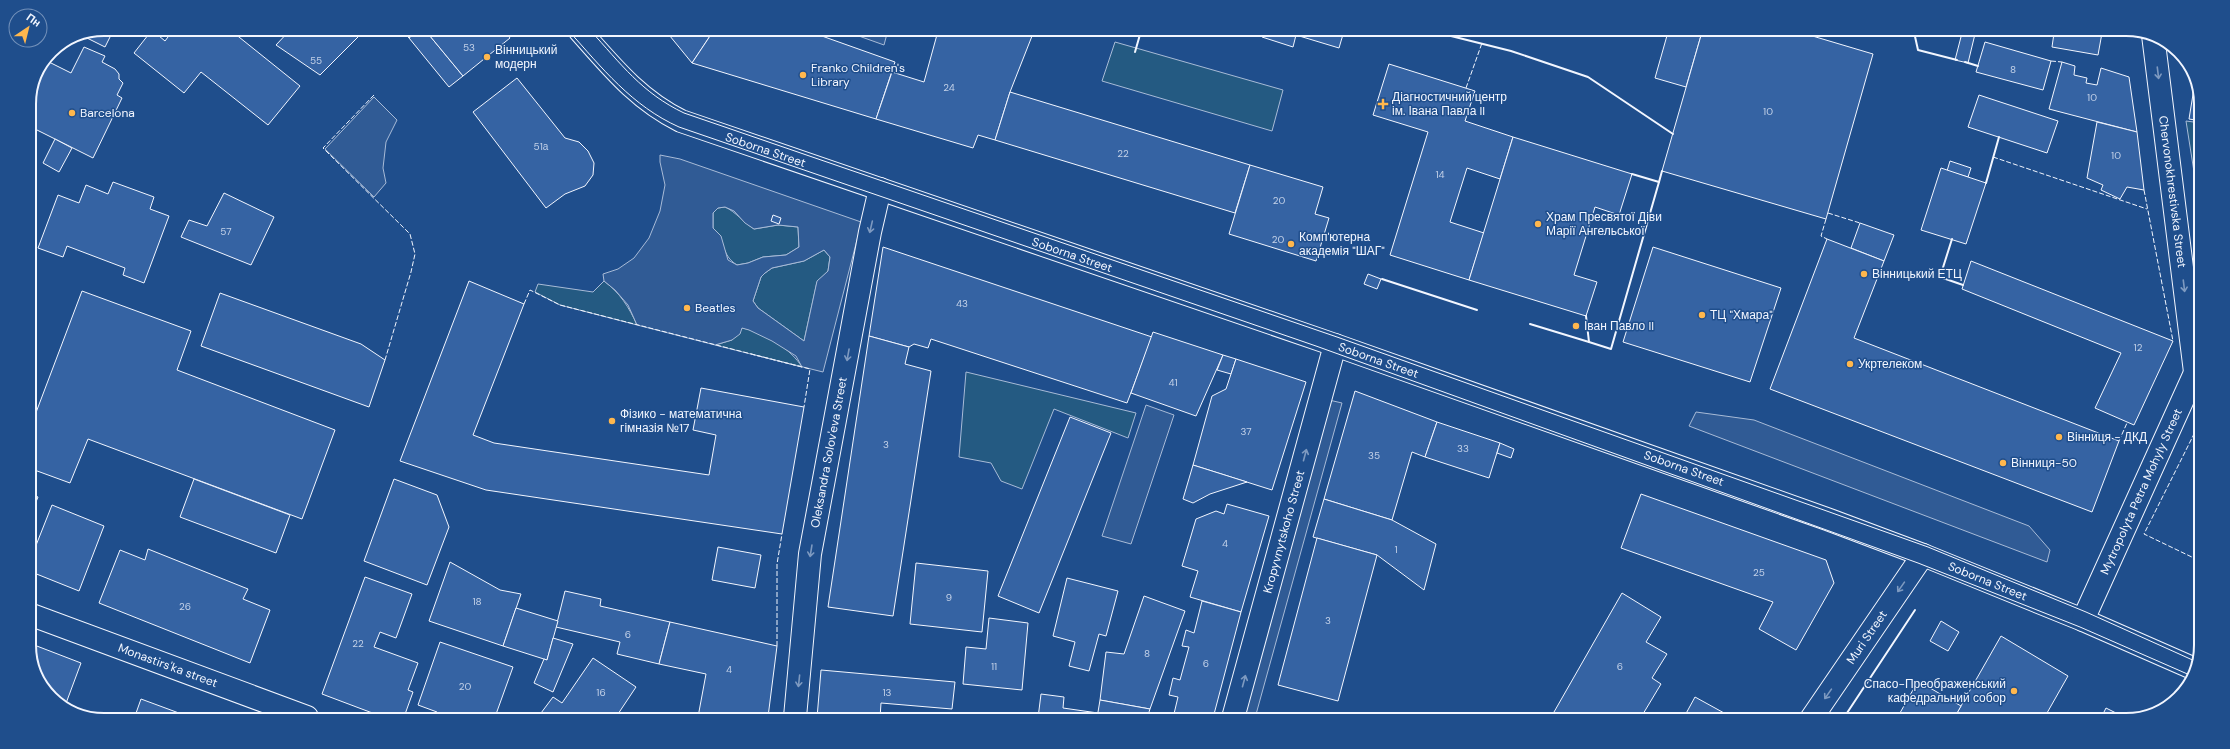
<svg xmlns="http://www.w3.org/2000/svg" width="2230" height="749" font-family="'DM Sans',sans-serif">
<style>
.green{fill:#245a82;stroke:#a8bbd7}
.parking{fill:#305b95;stroke:#a8bbd7;fill-rule:evenodd}
.building{fill:#3563a3;stroke:#f2f6ff}
.lines{fill:none;stroke-linecap:round;stroke-linejoin:round}
.minor-casing{stroke:#f2f6ff;stroke-width:24}
.minor{stroke:#1f4e8c;stroke-width:22}
.tram{stroke:#f2f6ff;stroke-width:1}
.fence{stroke:#f2f6ff;stroke-width:1;stroke-dasharray:5 2;stroke-linecap:butt}
.wall{stroke:#f2f6ff;stroke-width:2}
.oneway{stroke:#7e9ac0}
.poi-dot{fill:#ffb74d;stroke:#1f4e8c;stroke-width:1.5}
.labels{text-anchor:middle;stroke-width:3;stroke-linejoin:round;paint-order:stroke}
.number-label{font-size:10px;fill:#c3d1e8}
.poi-label{font-size:12px;fill:#f2f6ff;stroke:#1f4e8c;text-anchor:start}
.street-label{font-size:12px;fill:#f2f6ff;stroke:#1f4e8c}
.rim{fill:none;stroke:#f2f6ff;stroke-width:2}
</style>
<rect width="100%" height="100%" fill="#1f4e8c"/>
<g class="green">
<polygon points="1115,42 1283,90 1272,131 1102,81"/>
<polygon points="2186,121 2201,123 2200,210"/>
<path d="M725,207C736,212 743,222 754,229L778,225L798,227L799,247L786,255L763,257L748,263L737,265C721,255 726,242 713,228V213L718,208Z"/>
<polygon points="824,250 830,257 828,271 817,282 804,341 758,308 753,301 761,277 765,273 772,268 804,261"/>
<path d="M604,281C620,293 629,307 637,325L560,305L535,292L538,284L593,292Z"/>
<path d="M742,328C764,332 791,349 802,367L715,345L732,340Z"/>
<polygon points="966,372 1136,413 1128,438 1054,409 1022,489 1001,481 991,463 959,457"/>
</g>
<g class="parking">
<polygon points="842,30 888,30 884,45"/>
<polygon points="374,97 397,120 386,142 383,168 386,183 374,197 325,149"/>
<path d="M660,155L680,159L864,223L858,236L823,372L751,354L802,367L796,356L772,341L749,330L742,328L740,334L732,340L715,345L637,325L628,305L615,290L604,281L603,274L618,269L634,258L649,238L660,211L665,185L660,162ZM725,207L734,211L745,223L754,229L778,225L798,227L799,247L786,255L763,257L748,263L737,265L728,260L721,236L713,228V213L718,208ZM824,250L830,257L828,271L817,281L804,341L758,308L753,301L761,277L765,273L772,268L804,261Z"/>
<polygon points="1329,400 1342,403 1255,718 1242,718"/>
<polygon points="1146,405 1174,415 1131,544 1102,536"/>
<polygon points="1696,412 1754,420 2029,526 2050,550 2047,562 1689,426"/>
</g>
<g class="building">
<polygon points="104,29 114,29 105,47 79,34"/>
<polygon points="174,29 229,29 300,86 268,125 201,72 184,93 134,53 152,30 165,41"/>
<polygon points="291,29 362,29 363,32 320,75 276,45"/>
<polygon points="402,30 419,30 409,38"/>
<polygon points="419,30 425,30 463,76 449,87 409,38"/>
<polygon points="425,30 504,30 510,38 463,76"/>
<polygon points="665,30 714,30 692,63"/>
<polygon points="714,30 805,30 895,62 876,119 692,63"/>
<polygon points="938,31 1034,31 1010,92 995,140 978,135 973,148 876,119 892,72 924,82"/>
<polygon points="1264,31 1344,31 1339,48 1296,35 1293,47 1262,37"/>
<polygon points="1668,32 1702,32 1686,87 1655,78"/>
<polygon points="1702,32 1799,32 1873,54 1826,219 1662,171"/>
<polygon points="1962,33 1975,34 1968,63 1955,60"/>
<polygon points="2054,33 2102,33 2098,55 2052,47"/>
<polygon points="1985,42 2051,61 2043,90 1976,72"/>
<polygon points="84,47 105,56 102,62 115,69 119,74 119,79 123,83 117,95 122,98 93,158 29,126 29,99 47,61 71,73"/>
<polygon points="2062,62 2075,66 2074,75 2087,78 2086,83 2097,85 2101,68 2129,77 2137,132 2049,109"/>
<polygon points="1389,64 1475,91 1465,121 1513,137 1500,179 1467,168 1450,222 1484,233 1469,280 1390,255 1428,132 1373,115"/>
<polygon points="517,78 565,138 579,142 588,151 594,163 593,175 585,186 565,194 546,208 473,112"/>
<polygon points="2195,82 2201,99 2201,121 2189,119"/>
<polygon points="1010,92 1250,165 1235,213 995,140"/>
<polygon points="1979,95 2058,121 2047,153 1968,127"/>
<polygon points="2097,122 2137,132 2144,190 2127,187 2120,199 2101,190 2103,185 2087,178"/>
<polygon points="1513,137 1632,174 1619,215 1595,207 1574,275 1597,282 1586,316 1469,280"/>
<polygon points="55,139 72,148 59,172 43,163"/>
<polygon points="1950,161 1971,168 1968,177 1947,171"/>
<polygon points="1250,165 1323,187 1315,214 1329,218 1316,261 1229,234"/>
<polygon points="1941,168 1986,183 1966,244 1921,230"/>
<polygon points="113,182 154,197 150,209 169,216 144,283 123,275 125,268 67,246 63,257 38,248 58,195 79,203 86,185 108,194"/>
<polygon points="224,193 274,217 251,265 181,237 189,220 207,226"/>
<polygon points="773,215 781,218 779,224 771,221"/>
<polygon points="1860,223 1894,235 1884,261 1851,248"/>
<polygon points="1827,239 1884,261 1854,338 2119,441 2092,512 1770,389"/>
<polygon points="883,247 1152,337 1127,403 931,339 928,348 914,344 909,347 869,336"/>
<polygon points="1653,247 1781,288 1750,382 1623,342"/>
<polygon points="1971,261 2173,341 2134,425 2095,408 2121,353 1962,289"/>
<polygon points="1368,274 1381,279 1377,289 1364,284"/>
<polygon points="469,281 524,304 473,435 494,443 709,475 716,435 693,430 701,388 804,407 782,534 486,490 400,461"/>
<polygon points="82,291 191,331 177,370 335,430 302,519 88,439 70,483 29,468 29,431"/>
<polygon points="220,293 361,344 385,360 369,407 201,346"/>
<polygon points="1153,332 1223,355 1196,416 1131,393"/>
<polygon points="869,336 909,347 905,364 931,371 893,616 828,607"/>
<polygon points="1223,355 1236,359 1231,374 1217,370"/>
<polygon points="1236,359 1306,382 1272,490 1193,465 1212,396 1226,389"/>
<polygon points="1355,391 1437,422 1425,457 1412,452 1392,520 1324,499"/>
<polygon points="1070,417 1111,433 1039,613 998,596"/>
<polygon points="1437,422 1500,443 1489,478 1425,457"/>
<polygon points="1500,443 1514,449 1511,458 1497,453"/>
<polygon points="1193,465 1247,482 1210,494 1193,503 1183,499"/>
<polygon points="194,479 290,515 276,553 180,517"/>
<polygon points="394,479 437,495 449,527 427,585 364,561"/>
<polygon points="29,493 38,497 29,519"/>
<polygon points="1641,494 1826,560 1834,583 1796,650 1759,629 1773,602 1621,548"/>
<polygon points="1324,499 1392,520 1436,544 1424,590 1377,555 1313,537"/>
<polygon points="1227,504 1269,516 1241,612 1190,597 1198,571 1182,566 1196,519 1216,511 1224,514"/>
<polygon points="52,505 104,526 79,591 29,571 29,563"/>
<polygon points="1317,538 1377,555 1338,701 1278,685"/>
<polygon points="718,547 761,555 755,588 712,580"/>
<polygon points="148,549 248,589 243,599 270,610 250,663 99,603 120,550 145,560"/>
<polygon points="450,562 500,590 521,594 503,646 429,621"/>
<polygon points="916,563 988,571 982,632 910,624"/>
<polygon points="365,577 412,594 396,638 380,632 374,647 418,663 408,690 413,692 404,717 383,717 322,694"/>
<polygon points="1067,578 1118,591 1106,636 1099,634 1089,671 1069,666 1075,642 1053,636"/>
<polygon points="565,591 601,599 600,606 670,622 659,664 617,654 620,642 556,627"/>
<polygon points="1622,593 1661,617 1646,642 1667,654 1652,678 1661,684 1640,719 1550,719"/>
<polygon points="1144,596 1185,611 1150,709 1100,700 1106,652 1124,654"/>
<polygon points="1202,601 1241,612 1213,718 1173,718 1178,697 1169,695 1173,678 1180,680 1189,647 1182,646 1186,630 1194,633"/>
<polygon points="516,608 558,621 547,660 503,646"/>
<polygon points="989,618 1028,623 1022,690 963,684 966,647 986,649"/>
<polygon points="1941,621 1959,632 1948,651 1930,641"/>
<polygon points="670,622 777,646 768,717 698,717 706,674 659,664"/>
<polygon points="2001,636 2068,676 2043,720 1953,720"/>
<polygon points="553,638 573,644 553,692 534,683 544,659 547,660"/>
<polygon points="440,642 513,667 495,717 436,717 437,712 418,705"/>
<polygon points="29,643 81,663 65,706 45,691 29,650"/>
<polygon points="593,658 636,687 616,717 538,717 553,697 562,703"/>
<polygon points="821,670 955,682 952,709 881,703 880,718 817,718"/>
<polygon points="1918,681 1961,706 1953,720 1896,720"/>
<polygon points="1041,694 1064,697 1063,708 1098,713 1097,718 1038,718"/>
<polygon points="1695,697 1735,719 1683,719"/>
<polygon points="141,699 187,716 135,716"/>
<polygon points="1100,700 1150,709 1147,718 1097,718"/>
<polygon points="2106,708 2128,719 2127,720 2100,720"/>
<polygon points="985,713 1019,718 984,718"/>
</g>
<g class="lines">
<defs>
<g id="minor">
<path id="s1" d="M579,30C611,66 637,99 681,121L1335,345L1827,519L1923,555L2083,620L2197,670"/>
<path id="s2" d="M2153,35L2195,372"/>
<path id="s3" d="M29,614L307,717"/>
<path id="s4" d="M2083,620L2199,364"/>
<path id="s5" d="M795,717L810,554L870,232L880,189"/>
<path id="s6" d="M1233,718L1335,345"/>
<path id="s7" d="M1811,719L1923,555"/>
</g>
</defs>
<use href="#minor" class="minor-casing"/>
<use href="#minor" class="minor"/>
<g class="tram">
<path d="M568,30C602,68 632,106 679,127L1316,346L1918,563L2080,627L2192,676"/>
<path d="M590,30C621,64 642,93 684,113L1337,337L1928,547L2086,612L2197,662"/>
</g>
<g class="fence">
<polyline points="2051,61 2062,62"/>
<polyline points="1466,88 1482,43"/>
<polyline points="374,95 323,148 410,234 415,254 411,272 385,360"/>
<polyline points="1993,157 2147,209"/>
<polyline points="2144,190 2173,341"/>
<polyline points="1828,213 1860,223"/>
<polyline points="1826,219 1821,236 1827,239"/>
<polyline points="524,304 530,290 560,305 810,369 804,407"/>
<polyline points="2119,441 2127,423"/>
<polyline points="2198,560 2144,534 2199,424"/>
<polyline points="777,646 777,564 782,534"/>
</g>
<g class="wall">
<polyline points="1435,32 1511,51 1588,77 1673,134"/>
<polyline points="1914,32 1918,50 1957,60"/>
<polyline points="1135,52 1141,31"/>
<polyline points="1965,62 1978,66"/>
<polyline points="1659,182 1662,171"/>
<polyline points="1986,183 1999,137"/>
<polyline points="1952,239 1940,277 1963,285"/>
<polyline points="1382,279 1477,310"/>
<polyline points="1586,316 1589,342 1611,349 1659,182 1632,174"/>
<polyline points="1530,324 1589,342"/>
<polyline points="1843,719 1915,610"/>
</g>
</g>
<defs><path id="oneway-shaft" d="M-6 0H5M1.5-3L5.5 0L1.5 3" fill="none" stroke-width="1.6" stroke-linecap="round" stroke-linejoin="round"/></defs>
<g class="oneway">
<use href="#oneway-shaft" transform="translate(2158 73) rotate(83)"/>
<use href="#oneway-shaft" transform="translate(871 227) rotate(103)"/>
<use href="#oneway-shaft" transform="translate(2184 286) rotate(83)"/>
<use href="#oneway-shaft" transform="translate(848 355) rotate(100)"/>
<use href="#oneway-shaft" transform="translate(1305 455) rotate(-75)"/>
<use href="#oneway-shaft" transform="translate(811 551) rotate(99)"/>
<use href="#oneway-shaft" transform="translate(1901 587) rotate(125)"/>
<use href="#oneway-shaft" transform="translate(799 681) rotate(96)"/>
<use href="#oneway-shaft" transform="translate(1244 681) rotate(-75)"/>
<use href="#oneway-shaft" transform="translate(1828 694) rotate(125)"/>
</g>
<g class="poi-dot">
<circle cx="487" cy="57" r="4"/>
<circle cx="803" cy="75" r="4"/>
<path d="M1381 98h4v4h4v4h-4v4h-4v-4h-4v-4h4z"/>
<circle cx="72" cy="113" r="4"/>
<circle cx="1538" cy="224" r="4"/>
<circle cx="1291" cy="244" r="4"/>
<circle cx="1864" cy="274" r="4"/>
<circle cx="687" cy="308" r="4"/>
<circle cx="1702" cy="315" r="4"/>
<circle cx="1576" cy="326" r="4"/>
<circle cx="1850" cy="364" r="4"/>
<circle cx="612" cy="421" r="4"/>
<circle cx="2059" cy="437" r="4"/>
<circle cx="2003" cy="463" r="4"/>
<circle cx="2014" cy="691" r="4"/>
</g>
<g class="labels">
<g class="number-label">
<text x="469" y="51">53</text>
<text x="316" y="64">55</text>
<text x="2013" y="73">8</text>
<text x="949" y="91">24</text>
<text x="2092" y="101">10</text>
<text x="1768" y="115">10</text>
<text x="541" y="150">51а</text>
<text x="1123" y="157">22</text>
<text x="2116" y="159">10</text>
<text x="1440" y="178">14</text>
<text x="1279" y="204">20</text>
<text x="226" y="235">57</text>
<text x="1278" y="243">20</text>
<text x="962" y="307">43</text>
<text x="2138" y="351">12</text>
<text x="1173" y="386">41</text>
<text x="1246" y="435">37</text>
<text x="886" y="448">3</text>
<text x="1463" y="452">33</text>
<text x="1374" y="459">35</text>
<text x="1225" y="547">4</text>
<text x="1396" y="553">1</text>
<text x="1759" y="576">25</text>
<text x="949" y="601">9</text>
<text x="477" y="605">18</text>
<text x="185" y="610">26</text>
<text x="1328" y="624">3</text>
<text x="628" y="638">6</text>
<text x="358" y="647">22</text>
<text x="1147" y="657">8</text>
<text x="1206" y="667">6</text>
<text x="994" y="670">11</text>
<text x="1620" y="670">6</text>
<text x="729" y="673">4</text>
<text x="465" y="690">20</text>
<text x="601" y="696">16</text>
<text x="887" y="696">13</text>
</g>
<g class="poi-label">
<text x="495" y="54">Вінницький<tspan x="495" dy="14">модерн</tspan></text>
<text x="811" y="72">Franko Children's<tspan x="811" dy="14">Library</tspan></text>
<text x="1392" y="101">Діагностичний центр<tspan x="1392" dy="14">ім. Івана Павла II</tspan></text>
<text x="80" y="117">Barcelona</text>
<text x="1546" y="221">Храм Пресвятої Діви<tspan x="1546" dy="14">Марії Ангельської</tspan></text>
<text x="1299" y="241">Комп'ютерна<tspan x="1299" dy="14">академія "ШАГ"</tspan></text>
<text x="1872" y="278">Вінницький ЕТЦ</text>
<text x="695" y="312">Beatles</text>
<text x="1710" y="319">ТЦ "Хмара"</text>
<text x="1584" y="330">Іван Павло II</text>
<text x="1858" y="368">Укртелеком</text>
<text x="620" y="418">Фізико - математична<tspan x="620" dy="14">гімназія №17</tspan></text>
<text x="2067" y="441">Вінниця - ДКД</text>
<text x="2011" y="467">Вінниця-50</text>
<text x="2006" y="688" text-anchor="end">Спасо-Преображенський<tspan x="2006" dy="14">кафедральний собор</tspan></text>
</g>
<g class="street-label">
<text dy="4" stroke="none"><textPath href="#s1" startOffset="227">Soborna Street</textPath></text>
<text dy="4" stroke="none"><textPath href="#s2" startOffset="158">Chervonokhrestivska Street</textPath></text>
<text dy="4" stroke="none"><textPath href="#s1" startOffset="551">Soborna Street</textPath></text>
<text dy="4" stroke="none"><textPath href="#s1" startOffset="875">Soborna Street</textPath></text>
<text dy="4" stroke="none"><textPath href="#s5" startOffset="267">Oleksandra Solov'eva Street</textPath></text>
<text dy="4" stroke="none"><textPath href="#s1" startOffset="1199">Soborna Street</textPath></text>
<text dy="4" stroke="none"><textPath href="#s4" startOffset="141">Mytropolyta Petra Mohyly Street</textPath></text>
<text dy="4" stroke="none"><textPath href="#s6" startOffset="193">Kropyvnytskoho Street</textPath></text>
<text dy="4" stroke="none"><textPath href="#s1" startOffset="1523">Soborna Street</textPath></text>
<text dy="4" stroke="none"><textPath href="#s7" startOffset="99">Muri Street</textPath></text>
<text dy="4" stroke="none"><textPath href="#s3" startOffset="148">Monastirs'ka street</textPath></text>
</g>
</g>
<path d="M0 0H2230V749H0ZM104 36H2126A68 68 0 0 1 2194 104V645A68 68 0 0 1 2126 713H104A68 68 0 0 1 36 645V104A68 68 0 0 1 104 36Z" fill="#1f4e8c" fill-rule="evenodd"/>
<path class="rim" d="M104 36H2126A68 68 0 0 1 2194 104V645A68 68 0 0 1 2126 713H104A68 68 0 0 1 36 645V104A68 68 0 0 1 104 36Z"/>
<g transform="translate(28 28) rotate(35)"><circle r="19" fill="#1f4e8c" stroke="#7391ba"/>
<path d="M0-3L7 15L0 10L-7 15Z" fill="#ffb74d"/>
<text y="-6" font-size="11" font-weight="bold" text-anchor="middle" fill="#f2f6ff">Пн</text>
</g>
</svg>
